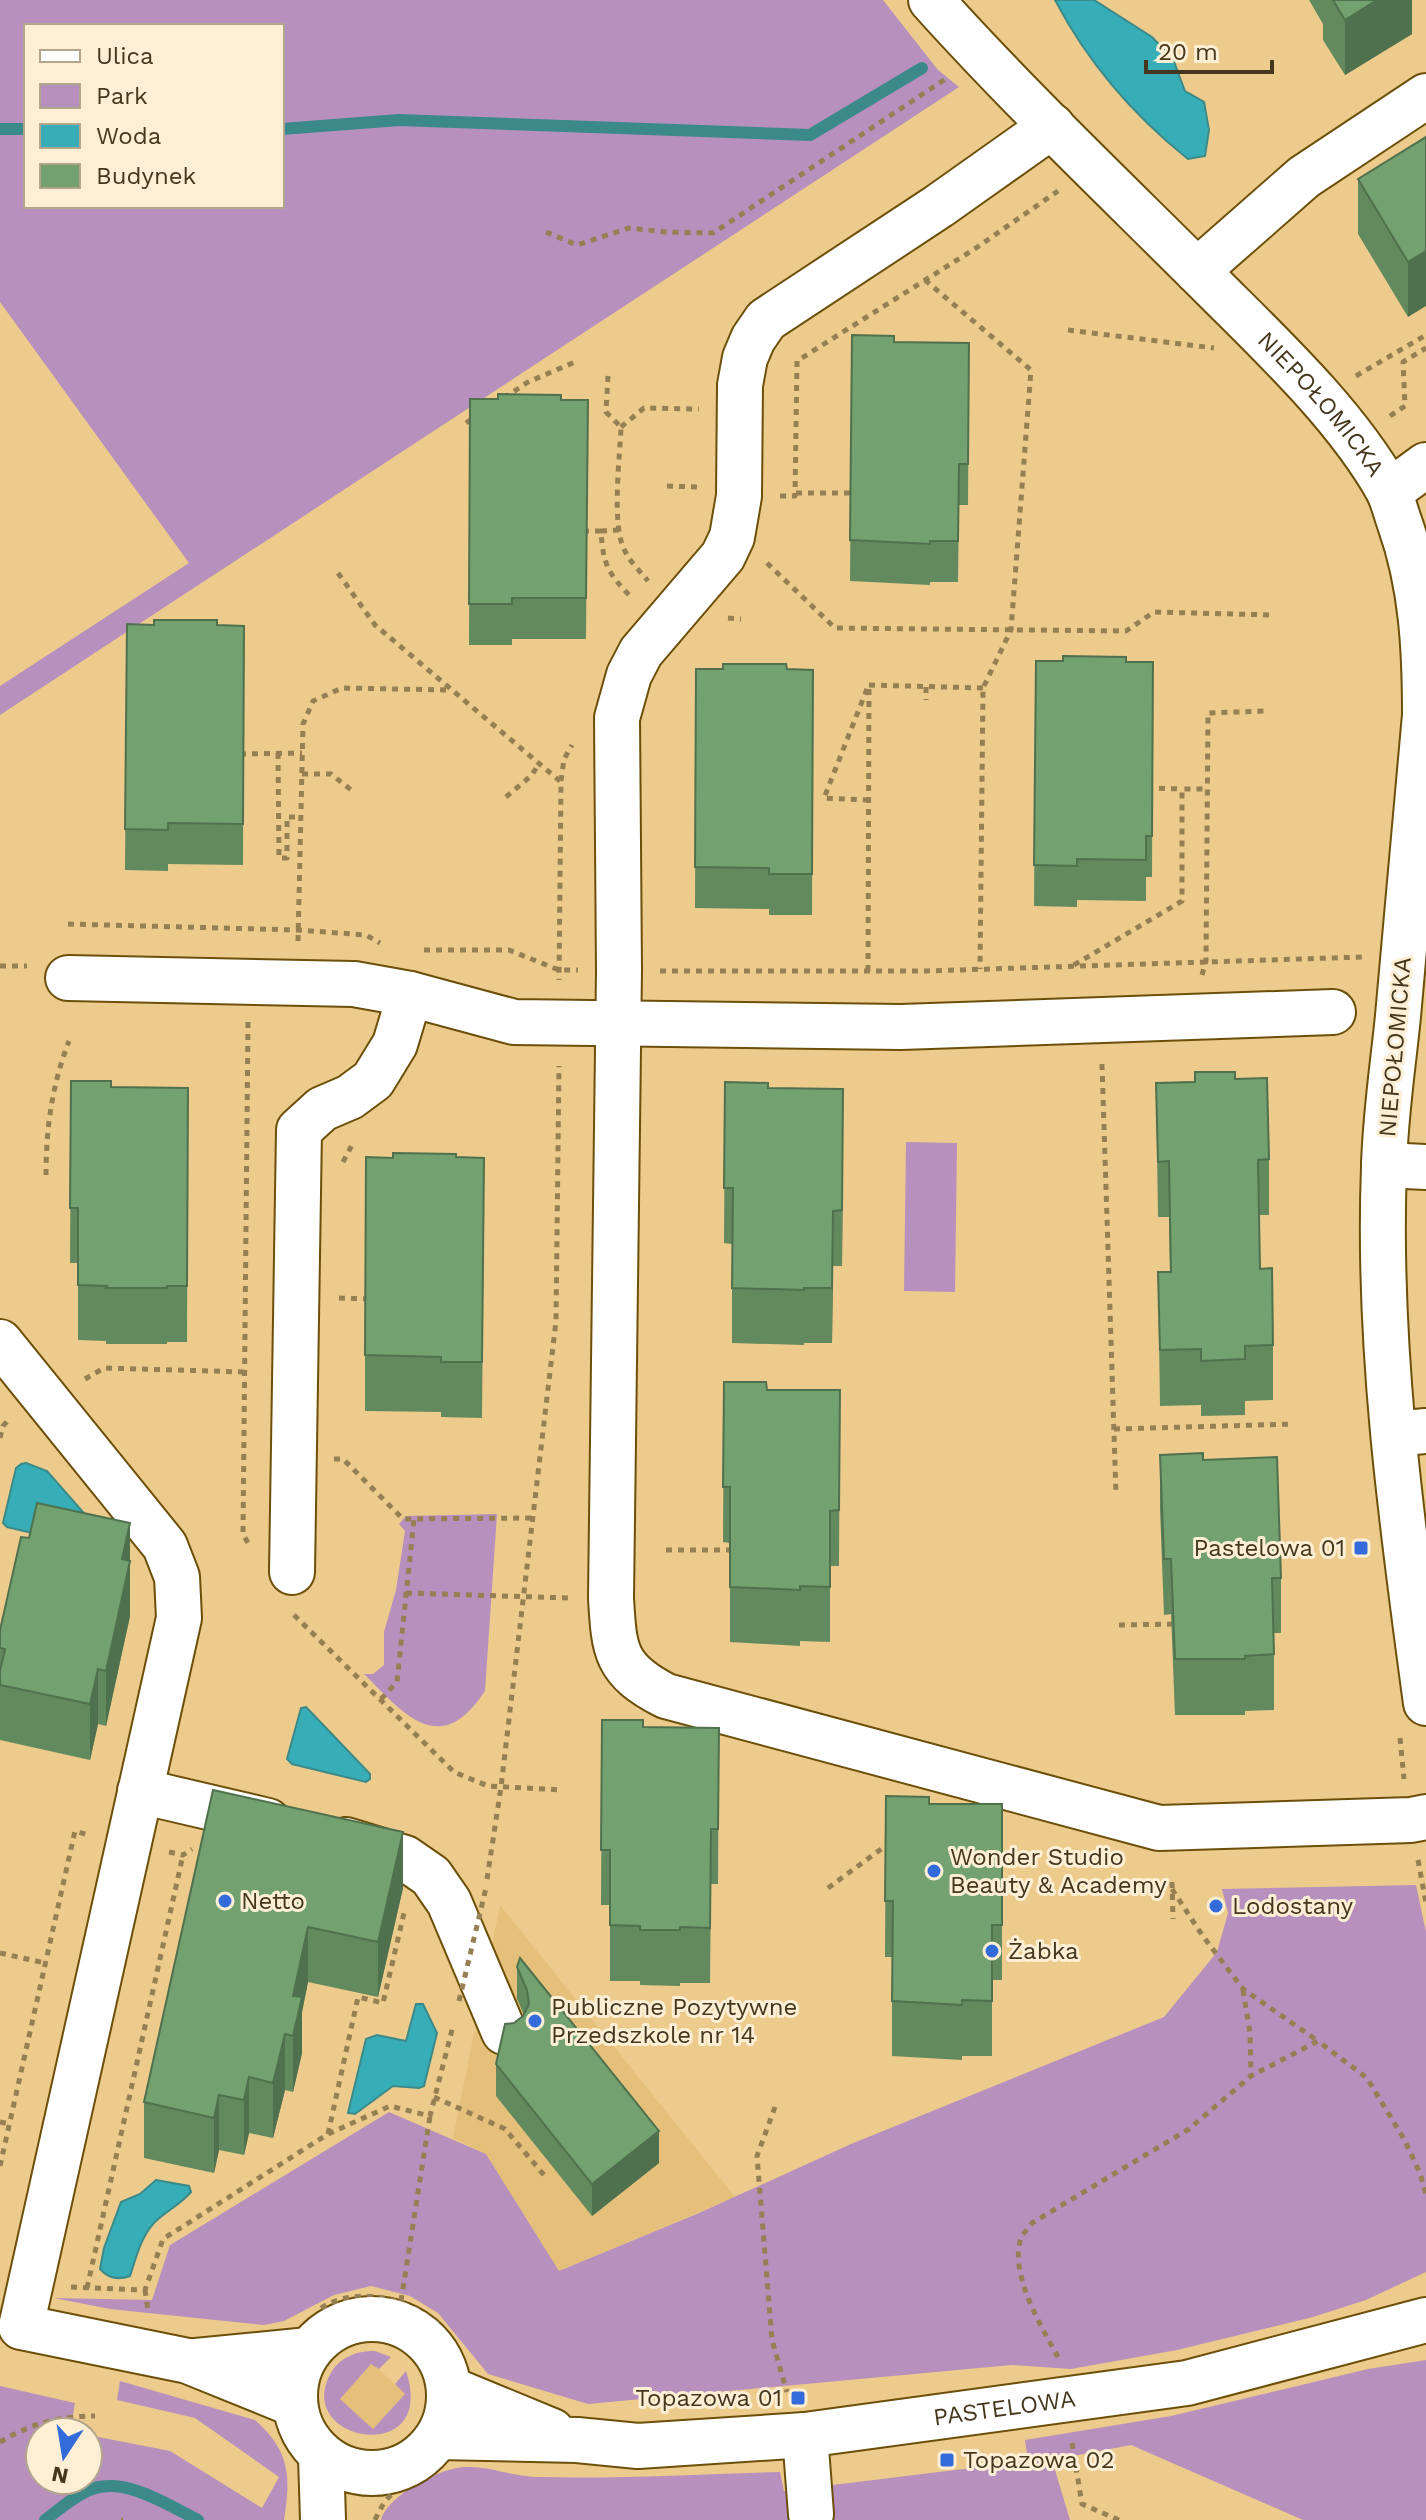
<svg xmlns="http://www.w3.org/2000/svg" width="1426" height="2520" font-family="'Work Sans',sans-serif">
<style>
.built{fill:#e5c07a}
.green{fill:#b890bd;fill-rule:evenodd}
.water{fill:#37aeb7;stroke:#3b8a89;stroke-width:2}
.lines{fill:none;stroke-linecap:round;stroke-linejoin:round}
.stream{stroke:#3b8a89;stroke-width:12}
.minor-casing{stroke:#6c4f09;stroke-width:48}
.major-casing{stroke:#6c4f09;stroke-width:48}
.path{stroke:#967f53;stroke-width:5;stroke-dasharray:6 6;stroke-linecap:butt}
.minor{stroke:#fff;stroke-width:44}
.major{stroke:#fff;stroke-width:44}
.path-bridge{stroke:#967f53;stroke-width:5;stroke-dasharray:6 6;stroke-linecap:butt}
.wall{fill:#638a5f}
.shaded-wall{fill:#50714e}
.building{fill:#73a16f;stroke:#50714e;stroke-width:2}
.poi-dot{fill:#346bda;stroke:#fcefd6;stroke-width:3}
.labels{text-anchor:middle;stroke-width:6;stroke-linejoin:round;paint-order:stroke}
.street-label{font-size:24px;fill:#45371d;stroke:#fcefd6}
.poi-label{font-size:24px;fill:#45371d;stroke:#fcefd6;text-anchor:start}
</style>
<rect width="100%" height="100%" fill="#edcb8c"/>
<g class="built">
<polygon points="500,1905 735,2197 559,2271 486,2154 453,2138"/>
<polygon points="372,2363 405,2394 373,2429 339,2399"/>
</g>
<g class="green">
<path d="M0,0H883L938,70L959,87L0,715V686L189,563L0,302ZM26,26H282V206H26Z"/>
<polygon points="906,1142 957,1143 955,1292 904,1291"/>
<path d="M497,1514L485,1691C440,1759 405,1715 364,1674H373L384,1665V1632L396,1590L405,1531L399,1524L406,1516Z"/>
<polygon points="1416,1885 1426,1932 1426,2272 1366,2300 1313,2317 1177,2350 1071,2369 1012,2365 588,2404 488,2374 438,2313 410,2296 371,2286 334,2295 284,2321 264,2325 110,2309 54,2298 152,2300 170,2245 389,2112 486,2154 559,2271 699,2213 851,2144 1164,2017 1217,1952 1228,1913 1222,1889"/>
<path d="M375,2351L391,2357L379,2369L371,2364L340,2399L373,2429L405,2394L395,2384L406,2371C439,2469 289,2442 332,2371C342,2356 358,2351 375,2351Z"/>
<path d="M1426,2360V2520H1303L1131,2445L1052,2460L1070,2520H381C388,2495 441,2467 466,2467C490,2466 514,2477 539,2477C619,2479 700,2474 780,2472L784,2491L1028,2461L1025,2440L1171,2416L1368,2369Z"/>
<path d="M120,2381L255,2420C290,2451 291,2476 284,2520H0V2386L75,2403L70,2432H40V2480H88V2435L170,2451L262,2508L279,2477L195,2418L117,2400Z"/>
</g>
<g class="water">
<path d="M1055,0H1094L1152,37L1173,59L1185,91L1204,102L1209,130L1205,156L1188,159C1133,115 1088,63 1055,0Z"/>
<polygon points="26,1463 47,1471 111,1544 109,1551 7,1527 3,1523 16,1468 21,1464"/>
<polygon points="306,1707 370,1774 370,1779 366,1782 292,1764 287,1759 301,1708"/>
<polygon points="416,2004 423,2004 437,2033 424,2086 419,2088 393,2086 355,2114 348,2113 366,2039 377,2035 406,2041"/>
<path d="M156,2180L189,2186L191,2192C181,2204 166,2211 155,2222C141,2236 136,2258 130,2276C119,2280 108,2278 100,2269L104,2248L121,2202L140,2194Z"/>
</g>
<g class="lines">
<g class="stream">
<polyline points="0,129 26,129"/>
<polyline points="282,129 399,120 810,135 922,68"/>
<path d="M45,2520C60,2509 75,2495 92,2489C126,2477 168,2505 198,2520"/>
</g>
<defs>
<g id="minor">
<path d="M1052,126L939,206L766,320L753,339L745,358L740,385L739,496L732,537L723,556L641,652L629,675L617,718L619,970L611,1598C614,1651 615,1670 666,1696L1159,1828L1411,1820L1426,1817"/>
<polyline points="1197,271 1304,177 1426,96"/>
<polyline points="1389,492 1426,465"/>
<polyline points="68,978 354,984 410,994 514,1022 901,1027 1333,1012"/>
<polyline points="1384,1165 1426,1167"/>
<polyline points="0,1342 165,1546 177,1577 179,1618 21,2327 188,2361 294,2404"/>
<polyline points="1395,1434 1426,1431"/>
<polyline points="292,1572 299,1130 322,1109 350,1097 373,1080 395,1044 410,994"/>
<polyline points="140,1791 268,1821"/>
<polyline points="346,1840 405,1858 431,1876 449,1902 504,2032"/>
<circle cx="372" cy="2396" r="77"/>
<polyline points="196,2361 309,2350"/>
<polyline points="450,2389 552,2431"/>
<polyline points="805,2435 811,2514"/>
<path id="s1" d="M439,2437L577,2440L638,2446L805,2435L1187,2383L1426,2320"/>
<polyline points="321,2456 323,2520"/>
</g>
<g id="major">
<path id="s2" d="M931,0C1020,99 1117,191 1211,285C1271,345 1346,415 1388,490C1393,500 1396,513 1400,524C1422,586 1425,650 1425,715C1416,815 1407,916 1398,1016C1393,1066 1385,1117 1384,1167C1377,1346 1402,1526 1426,1703"/>
</g>
</defs>
<use href="#minor" class="minor-casing"/>
<use href="#major" class="major-casing"/>
<g class="path">
<polyline points="546,232 577,245 629,228 666,232 713,233 947,78"/>
<polyline points="925,280 1031,370 1011,630 983,688 980,969"/>
<polyline points="1068,330 1214,348"/>
<path d="M608,376L606,412L621,427C620,456 611,527 625,551C630,562 640,571 648,581"/>
<polyline points="1356,376 1426,335"/>
<polyline points="504,398 528,382 575,362"/>
<polyline points="1390,416 1405,406 1403,362 1426,348"/>
<polyline points="466,423 476,416"/>
<polyline points="621,427 644,408 699,409"/>
<polyline points="667,486 698,487"/>
<polyline points="796,493 854,493"/>
<polyline points="780,496 795,496 797,361 976,248 1058,191"/>
<path d="M583,531H601C603,565 608,573 631,597"/>
<polyline points="601,531 619,530"/>
<polyline points="767,563 835,628 1126,631 1154,612 1274,615"/>
<polyline points="338,573 375,625 561,782 559,980"/>
<polyline points="728,618 741,619"/>
<polyline points="869,685 983,688"/>
<polyline points="926,687 926,700"/>
<polyline points="867,689 824,798 868,800"/>
<polyline points="278,753 279,858 287,858 287,817 301,817"/>
<polyline points="240,754 302,753"/>
<polyline points="302,774 331,774 355,793"/>
<polyline points="561,781 564,759 572,745"/>
<polyline points="1147,788 1182,789"/>
<polyline points="506,797 532,775 539,763"/>
<polyline points="68,924 298,930 366,935 380,943"/>
<polyline points="298,941 303,724 313,701 342,688 450,690"/>
<polyline points="424,950 509,950 559,970 578,970"/>
<polyline points="1074,965 1182,901 1182,789 1207,789"/>
<polyline points="0,966 27,966"/>
<polyline points="660,971 926,971 1362,957"/>
<polyline points="868,971 869,685"/>
<polyline points="1202,975 1206,961 1208,713 1265,711"/>
<polyline points="248,1022 243,1534 248,1543"/>
<polyline points="1102,1064 1116,1495"/>
<polyline points="343,1162 353,1143"/>
<path d="M46,1175C46,1128 52,1085 69,1041"/>
<polyline points="339,1298 369,1299"/>
<polyline points="85,1379 104,1368 245,1372"/>
<polyline points="1114,1429 1294,1424"/>
<polyline points="0,1438 3,1426 10,1418"/>
<polyline points="334,1459 343,1459 403,1519 533,1518"/>
<polyline points="666,1550 737,1550"/>
<polyline points="406,1593 569,1598"/>
<polyline points="294,1615 454,1772 488,1786 563,1790"/>
<polyline points="1119,1625 1178,1624"/>
<polyline points="381,1699 397,1682 414,1519"/>
<polyline points="1400,1738 1404,1779"/>
<polyline points="169,1852 183,1855 192,1849"/>
<polyline points="1418,1860 1426,1903"/>
<polyline points="487,1879 501,1787 556,1321 559,1066"/>
<polyline points="1172,1882 1173,1919"/>
<polyline points="828,1888 888,1844"/>
<polyline points="1172,1889 1202,1935 1243,1989 1318,2041"/>
<polyline points="0,1953 45,1963"/>
<polyline points="1243,1990 1250,2033 1251,2075"/>
<polyline points="434,2097 505,2129 544,2175"/>
<polyline points="775,2107 757,2156 772,2340 787,2392"/>
<polyline points="0,2122 9,2124"/>
<polyline points="328,2134 358,1997 383,2003 404,1913"/>
<polyline points="0,2166 75,1831 88,1835"/>
<polyline points="71,2287 145,2290 163,2239 328,2134 390,2106 430,2116 453,2026"/>
<polyline points="87,2288 183,1855"/>
<polyline points="145,2290 148,2310"/>
<polyline points="401,2301 430,2116"/>
<path d="M321,2308C356,2286 404,2297 435,2322C443,2328 448,2339 454,2347"/>
<path d="M1058,2357C1041,2326 1009,2274 1021,2238C1023,2233 1029,2228 1032,2223L1189,2129L1251,2076L1318,2041L1367,2078L1404,2139L1420,2173L1426,2194"/>
<path d="M0,2442C30,2424 60,2416 95,2416"/>
<polyline points="1072,2443 1082,2504 1119,2520"/>
<polyline points="121,2520 123,2520"/>
<path d="M375,2520C386,2495 397,2487 421,2475"/>
</g>
<use href="#minor" class="minor"/>
<use href="#major" class="major"/>
<polyline class="path-bridge" points="459,2001 486,1888"/>
</g>
<g class="wall">
<polygon points="1309,0 1412,0 1412,34 1345,75 1323,40 1323,24"/>
<polygon points="1426,137 1408,317 1358,234 1358,179"/>
<polygon points="852,335 894,342 969,343 968,505 959,505 958,582 930,582 930,585 850,581"/>
<polygon points="470,399 588,400 586,639 512,639 512,645 469,645"/>
<polygon points="127,624 244,626 243,865 168,864 168,871 125,870"/>
<polygon points="1036,661 1153,662 1152,877 1146,877 1146,901 1077,900 1077,907 1034,906"/>
<polygon points="696,669 813,670 812,915 769,915 769,909 695,908"/>
<polygon points="1235,1079 1269,1159 1269,1215 1259,1215 1260,1269 1273,1345 1273,1400 1245,1401 1245,1415 1201,1416 1201,1405 1160,1406 1158,1272 1170,1272 1169,1217 1158,1217 1156,1083"/>
<polygon points="71,1081 111,1087 188,1088 187,1342 167,1342 167,1344 106,1344 106,1341 78,1340 78,1263 70,1263"/>
<polygon points="725,1082 768,1088 843,1145 842,1266 833,1266 832,1343 804,1343 804,1345 732,1343 732,1244 724,1243"/>
<polygon points="456,1157 484,1213 482,1418 441,1417 441,1412 365,1411 365,1355"/>
<polygon points="724,1382 767,1390 840,1390 839,1566 830,1566 830,1642 800,1641 800,1646 730,1642 730,1543 723,1542"/>
<polygon points="1160,1455 1281,1578 1281,1633 1274,1633 1274,1710 1245,1711 1245,1715 1175,1715 1171,1614 1164,1615 1160,1510"/>
<polygon points="130,1523 130,1616 106,1726 98,1724 90,1760 0,1740 0,1630 29,1538"/>
<polygon points="602,1720 643,1727 719,1728 718,1884 711,1884 710,1983 680,1983 680,1986 640,1985 640,1981 610,1981 610,1905 601,1905"/>
<polygon points="213,1790 403,1888 378,1997 308,1982 302,2012 302,2053 293,2092 285,2090 273,2138 249,2133 244,2155 219,2150 214,2173 144,2158 144,2102"/>
<polygon points="886,1796 929,1804 1002,1804 1002,1980 992,1980 992,2056 962,2056 962,2060 892,2056 892,1957 885,1957"/>
<polygon points="517,1967 659,2163 592,2216 496,2096 496,2064 514,2023 524,2015 517,1999"/>
</g>
<g class="shaded-wall">
<polygon points="1377,0 1412,0 1412,34 1345,75 1345,20"/>
<polygon points="1426,251 1426,306 1408,317 1408,262"/>
<polygon points="843,1089 843,1145 842,1266 842,1210"/>
<polygon points="833,1211 833,1266 832,1343 832,1288"/>
<polygon points="130,1523 130,1616 106,1726 106,1671 122,1559"/>
<polygon points="98,1669 98,1724 90,1760 90,1704"/>
<polygon points="403,1832 403,1888 378,1997 378,1942"/>
<polygon points="308,1927 308,1982 302,2012 302,2053 293,2092 293,1996"/>
<polygon points="285,2034 285,2090 273,2138 273,2083"/>
<polygon points="249,2077 249,2133 244,2155 244,2100"/>
<polygon points="219,2095 219,2150 214,2173 214,2118"/>
<polygon points="659,2131 659,2163 592,2216 592,2184"/>
</g>
<g class="building">
<polygon points="1333,0 1377,0 1345,20"/>
<polygon points="1426,137 1426,251 1408,262 1358,179"/>
<polygon points="852,335 894,336 894,342 969,343 968,464 959,464 958,541 930,541 930,544 850,540"/>
<polygon points="498,394 561,395 561,400 588,400 586,598 512,598 512,604 469,604 470,399 498,399"/>
<polygon points="154,620 217,620 217,625 244,626 243,824 168,823 168,830 125,829 127,624 154,625"/>
<polygon points="1063,656 1126,657 1126,662 1153,662 1152,836 1146,836 1146,860 1077,859 1077,866 1034,865 1036,661 1063,661"/>
<polygon points="723,664 786,664 787,669 813,670 812,874 769,874 769,868 695,867 696,669 723,669"/>
<polygon points="1195,1072 1235,1072 1235,1079 1267,1078 1269,1159 1258,1160 1260,1269 1272,1268 1273,1345 1245,1346 1245,1359 1201,1361 1201,1349 1160,1350 1158,1272 1171,1272 1169,1161 1158,1162 1156,1083 1195,1082"/>
<polygon points="71,1081 111,1081 111,1087 188,1088 187,1286 167,1286 167,1288 106,1288 107,1286 78,1285 78,1208 70,1208"/>
<polygon points="725,1082 768,1083 768,1088 843,1089 842,1210 833,1211 832,1288 804,1288 804,1290 732,1288 733,1188 724,1188"/>
<polygon points="393,1153 456,1154 456,1157 484,1158 482,1362 441,1362 441,1357 365,1355 366,1157 393,1158"/>
<polygon points="724,1382 766,1382 767,1390 840,1390 839,1510 830,1511 830,1587 800,1586 800,1590 730,1587 730,1487 723,1487"/>
<polygon points="1203,1453 1203,1460 1277,1457 1281,1578 1272,1578 1274,1654 1245,1656 1245,1659 1175,1659 1171,1559 1164,1559 1160,1455"/>
<polygon points="37,1503 130,1523 122,1559 130,1561 106,1671 98,1669 90,1704 0,1685 0,1671 5,1649 0,1648 0,1630 21,1537 29,1538"/>
<polygon points="602,1720 643,1720 643,1727 719,1728 718,1829 711,1829 710,1928 680,1927 680,1930 640,1930 640,1926 610,1925 610,1850 601,1850"/>
<polygon points="213,1790 403,1832 378,1942 308,1927 293,1996 302,1997 293,2036 285,2034 273,2083 249,2077 244,2100 219,2095 214,2118 144,2102"/>
<polygon points="886,1796 929,1797 929,1804 1002,1804 1002,1925 992,1925 992,2001 962,2000 962,2005 892,2001 893,1901 885,1901"/>
<polygon points="520,1958 659,2131 592,2184 496,2064 505,2024 514,2023 523,2016 529,2004 527,1990 517,1967"/>
</g>
<g class="poi-dot">
<rect x="1353" y="1540" width="16" height="16" rx="4"/>
<circle cx="934" cy="1871" r="8"/>
<circle cx="225" cy="1901" r="8"/>
<circle cx="1216" cy="1906" r="8"/>
<circle cx="992" cy="1951" r="8"/>
<circle cx="535" cy="2021" r="8"/>
<rect x="790" y="2390" width="16" height="16" rx="4"/>
<rect x="939" y="2452" width="16" height="16" rx="4"/>
</g>
<g class="labels">
<g class="street-label">
<text dy="8" stroke="none"><textPath href="#s2" startOffset="562">NIEPOŁOMICKA</textPath></text>
<text transform="translate(1395 1047) rotate(-85)" y="8">NIEPOŁOMICKA</text>
<text dy="8" stroke="none"><textPath href="#s1" startOffset="568">PASTELOWA</textPath></text>
</g>
<g class="poi-label">
<text x="1345" y="1556" text-anchor="end">Pastelowa 01</text>
<text x="950" y="1865">Wonder Studio<tspan x="950" dy="28">Beauty &amp; Academy</tspan></text>
<text x="241" y="1909">Netto</text>
<text x="1232" y="1914">Lodostany</text>
<text x="1008" y="1959">Żabka</text>
<text x="551" y="2015">Publiczne Pozytywne<tspan x="551" dy="28">Przedszkole nr 14</tspan></text>
<text x="782" y="2406" text-anchor="end">Topazowa 01</text>
<text x="963" y="2468">Topazowa 02</text>
</g>
</g>
<rect x="24" y="24" width="260" height="184" fill="#fcefd6" stroke="#b3a58c" stroke-width="2"/>
<rect x="40" y="50" width="40" height="12" fill="#ffffff" stroke="#b3a58c" stroke-width="2"/>
<text x="96" y="64" font-size="24" fill="#45371d">Ulica</text>
<rect x="40" y="84" width="40" height="24" fill="#b890bd" stroke="#b3a58c" stroke-width="2"/>
<text x="96" y="104" font-size="24" fill="#45371d">Park</text>
<rect x="40" y="124" width="40" height="24" fill="#37aeb7" stroke="#b3a58c" stroke-width="2"/>
<text x="96" y="144" font-size="24" fill="#45371d">Woda</text>
<rect x="40" y="164" width="40" height="24" fill="#73a16f" stroke="#b3a58c" stroke-width="2"/>
<text x="96" y="184" font-size="24" fill="#45371d">Budynek</text>
<g transform="translate(64 2456) rotate(192)"><circle r="38" fill="#fcefd6" stroke="#b3a58c" stroke-width="2"/>
<path d="M0-6L14 30L0 20L-14 30Z" fill="#346bda"/>
<text y="-12" font-size="22" font-weight="bold" text-anchor="middle" fill="#45371d">N</text>
</g>
<path d="M1146 60v12h126v-12" fill="none" stroke="#45371d" stroke-width="4"/>
<text x="1158" y="60" font-size="24" fill="#45371d" stroke="#fcefd6" stroke-width="6" paint-order="stroke">20 m</text>
</svg>
